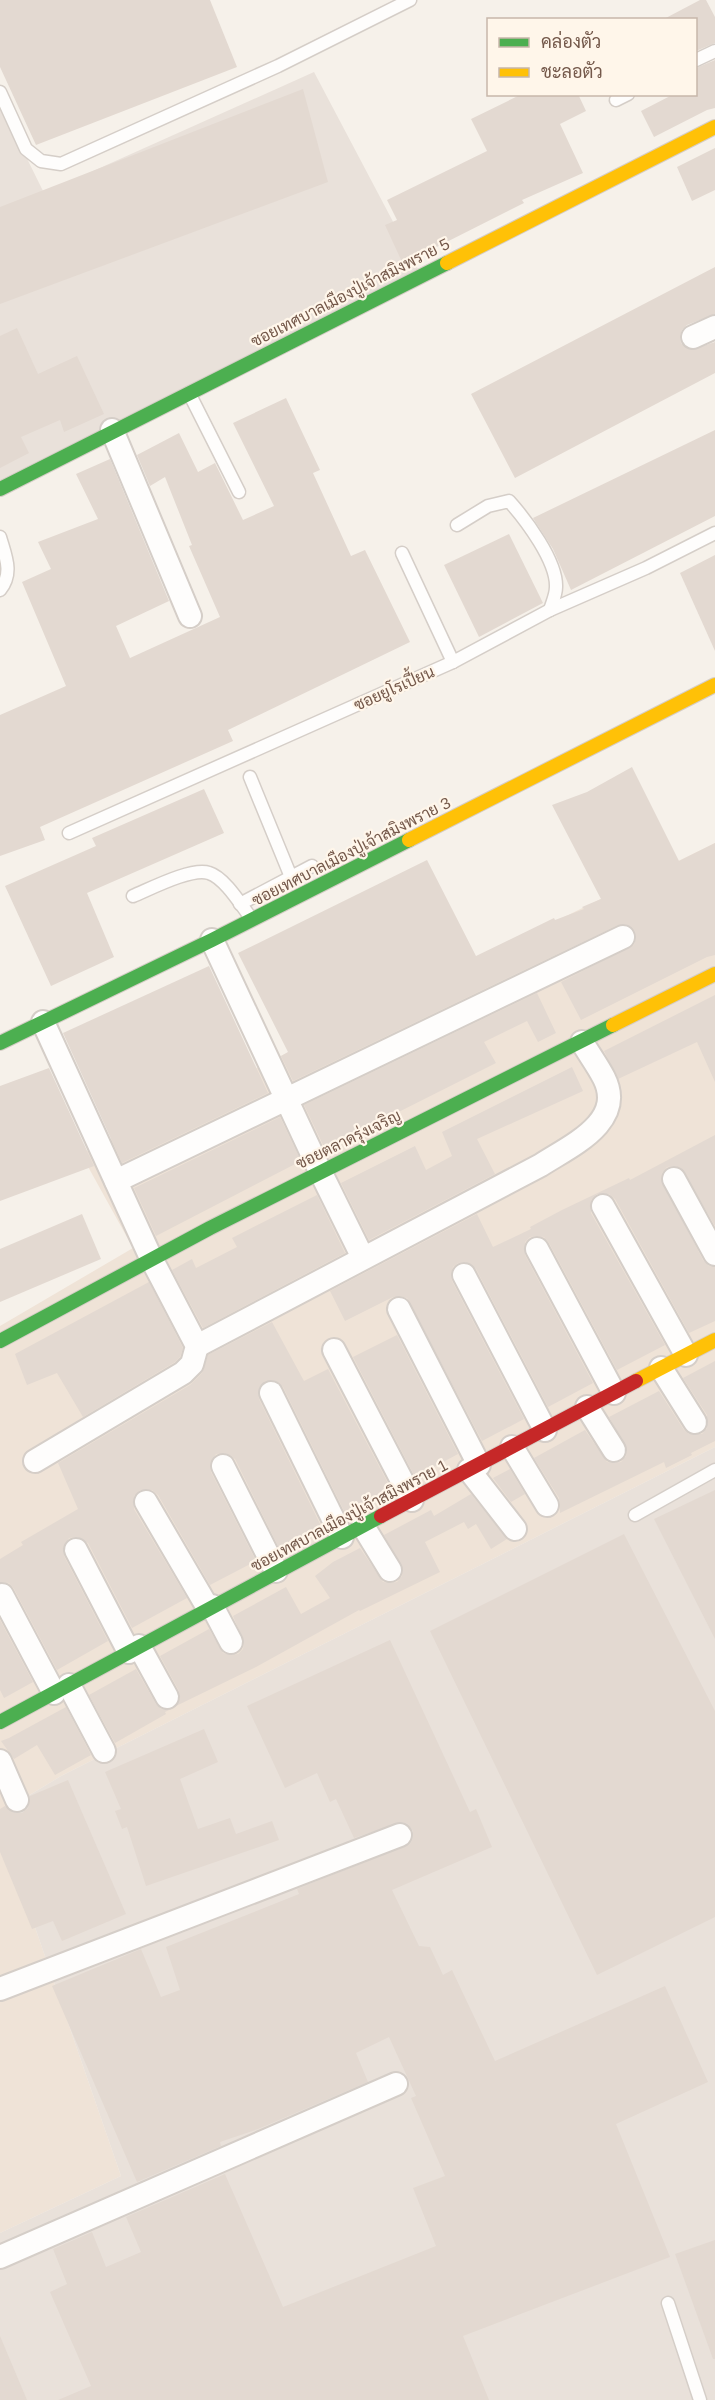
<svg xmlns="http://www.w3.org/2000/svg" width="715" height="2400" font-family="Helvetica,Sarabun,sans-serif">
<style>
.residential{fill:#efe3d7}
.industrial{fill:#e9e1da}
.building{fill:#e3d9d1}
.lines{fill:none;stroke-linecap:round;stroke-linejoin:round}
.lane-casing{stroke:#d5cec8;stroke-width:15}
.street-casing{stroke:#d5cec8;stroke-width:26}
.fast-casing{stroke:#d5cdc6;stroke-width:16}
.slow-casing{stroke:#d5cdc6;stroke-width:16}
.jam-casing{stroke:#d5cdc6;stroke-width:16}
.lane{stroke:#fefdfc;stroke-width:12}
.street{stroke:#fefdfc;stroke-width:22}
.fast{stroke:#4caf50;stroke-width:14}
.slow{stroke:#ffc107;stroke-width:14}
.jam{stroke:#c62828;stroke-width:14}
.labels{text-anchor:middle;stroke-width:4.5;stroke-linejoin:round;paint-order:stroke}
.street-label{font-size:16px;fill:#74584a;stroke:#fff6ea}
</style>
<rect width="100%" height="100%" fill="#f6f1ea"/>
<g class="residential">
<polygon points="715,843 715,1447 61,1776 0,1813 0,1326 133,1248 81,1154"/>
<polygon points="0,1826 121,2176 0,2233"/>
</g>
<g class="industrial">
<polygon points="314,72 418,269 0,480 0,104 44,193"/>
<polygon points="715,1447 715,2400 0,2400 0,2233 121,2176 0,1826 0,1813 61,1776"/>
</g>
<g class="building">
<polygon points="0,0 210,0 237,67 36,145 0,67"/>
<polygon points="700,0 706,0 715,17 715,43 696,51 696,20 662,20"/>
<polygon points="715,60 715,108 707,110 654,137 641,111 674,94 696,94 696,68"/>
<polygon points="303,89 328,182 0,304 0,207"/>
<polygon points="522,94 578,94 586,111 560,124 583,173 522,200 524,203 403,264 385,225 397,220 387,200 487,151 471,119"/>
<polygon points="715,148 715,190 692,201 677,167"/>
<polygon points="715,267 715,314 687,325 682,330 680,336 681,343 691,350 715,342 715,373 515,478 471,394"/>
<polygon points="17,328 38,374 77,356 104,414 64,432 60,420 21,437 29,453 0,468 0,336"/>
<polygon points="286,398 320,470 313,473 351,556 365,550 410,642 228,730 233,741 40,827 45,840 0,856 0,715 66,686 22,582 51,569 38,542 98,519 76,474 110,459 169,601 116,626 130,658 220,617 189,546 192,545 165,477 150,486 137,455 179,433 198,472 215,463 243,520 274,506 233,423"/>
<polygon points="715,430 715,516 571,590 553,549 533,518"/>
<polygon points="509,534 543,603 479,637 444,565"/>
<polygon points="715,555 715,651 680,573"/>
<polygon points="632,767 679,861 715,843 715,955 707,957 581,1020 561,982 634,945 636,937 635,931 625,924 618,925 293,1081 281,1056 288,1052 238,953 427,860 476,956 554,918 555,920 584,909 582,907 601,899 552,805 587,792"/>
<polygon points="204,789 224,833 87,893 114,957 51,986 5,886 96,846 92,838"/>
<polygon points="209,966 268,1093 122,1163 63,1033"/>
<polygon points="537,993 556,1033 538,1042 527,1021 484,1042 496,1063 325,1149 304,1105"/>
<polygon points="715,995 715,1082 697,1042 618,1079 604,1051"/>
<polygon points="572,1067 583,1091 477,1139 495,1174 369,1240 341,1183 415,1146 426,1170 452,1156 442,1132"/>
<polygon points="49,1068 94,1166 0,1201 0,1086"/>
<polygon points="280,1117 301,1161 156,1236 134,1188"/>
<polygon points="715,1135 715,1226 681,1168 674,1166 667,1167 662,1173 661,1179 703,1260 709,1266 715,1267 715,1321 689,1333 615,1199 609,1194 597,1194 591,1200 591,1213 665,1345 617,1370 549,1243 544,1237 537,1236 530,1237 525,1242 525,1255 593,1383 548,1407 476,1269 465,1262 458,1263 453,1267 451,1274 452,1281 524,1419 482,1441 407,1298 400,1296 393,1297 345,1321 330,1291 477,1214 493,1247 531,1229 530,1227 562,1210 629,1178 630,1180"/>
<polygon points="317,1195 345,1253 203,1328 172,1270 192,1259 196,1268 237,1247 232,1238"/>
<polygon points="82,1214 101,1259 0,1302 0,1249"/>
<polygon points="149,1282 183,1348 180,1357 175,1362 83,1417 57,1373 27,1385 15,1354"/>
<polygon points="272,1322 304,1381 328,1369 391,1489 345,1513 283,1387 272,1380 265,1381 258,1392 259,1399 321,1526 279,1548 235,1459 224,1453 216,1454 210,1465 211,1472 256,1561 210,1585 158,1495 152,1490 140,1490 134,1496 134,1509 187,1598 132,1628 88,1543 77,1537 69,1538 63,1549 64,1556 108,1641 57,1670 14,1589 9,1583 0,1582 0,1559 23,1545 21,1542 78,1509 58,1463 190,1385 202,1373 208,1355"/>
<polygon points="397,1335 458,1454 415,1477 353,1357"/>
<polygon points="715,1361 715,1441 691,1453 692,1455 666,1468 664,1462 560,1513 559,1498 534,1458 585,1430 607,1462 614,1463 621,1462 626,1456 627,1449 609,1417 659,1391 684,1430 689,1434 702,1434 707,1428 707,1415 683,1378"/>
<polygon points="510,1469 525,1494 511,1502 493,1478"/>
<polygon points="715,1490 715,1639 654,1519"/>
<polygon points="471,1494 507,1539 491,1549 476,1524 468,1529 464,1522 425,1542 440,1572 360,1611 359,1610 256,1667 176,1706 180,1698 179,1691 160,1656 209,1629 223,1653 230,1655 238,1654 243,1649 244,1642 233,1616 286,1587 301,1614 330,1598 315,1576 333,1562 360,1548 383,1582 390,1583 397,1582 402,1576 403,1569 384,1535 431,1510 434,1516"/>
<polygon points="624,1534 715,1711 715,1917 597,1975 430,1631"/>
<polygon points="0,1620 33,1682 4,1698 0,1690"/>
<polygon points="390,1640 470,1812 476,1809 492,1847 392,1890 419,1946 430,1947 443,1975 452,1970 495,2061 665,1986 708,2082 616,2124 670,2257 463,2336 489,2400 58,2400 91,2386 50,2292 67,2284 53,2249 92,2232 106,2267 141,2252 126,2217 225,2174 283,2307 436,2246 413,2188 445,2176 411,2098 416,2096 389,2037 356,2053 368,2082 258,2129 220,2142 221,2146 137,2182 52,1986 141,1949 161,1997 180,1990 166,1947 299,1894 297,1889 410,1844 413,1838 413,1831 408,1824 402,1822 354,1838 336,1799 330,1802 317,1773 285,1788 247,1706"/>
<polygon points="136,1669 156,1704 161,1709 169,1710 165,1712 166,1714 115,1743 89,1695"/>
<polygon points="66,1707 91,1755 55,1775 37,1745 14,1759 1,1741 9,1738"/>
<polygon points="204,1729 218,1762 180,1779 198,1829 230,1818 236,1834 272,1821 279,1840 146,1886 127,1827 122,1829 115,1811 121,1809 105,1772"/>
<polygon points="68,1780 126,1914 62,1941 53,1921 32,1929 0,1852 0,1809 5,1806 15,1813 22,1813 28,1808 30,1796"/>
<polygon points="715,2240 715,2359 713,2359 675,2254"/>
<polygon points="0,2336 27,2400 0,2400"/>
</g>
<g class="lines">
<defs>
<g id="lane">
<polyline points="696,60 715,51"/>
<polyline points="0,92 26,149 41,161 61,164 278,66 410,0"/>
<polyline points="616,100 628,94"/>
<polyline points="189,393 239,492"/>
<path d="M457,525L488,506L509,501C526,520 557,561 556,587C556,595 552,603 550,610"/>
<path d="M0,537C5,555 14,573 0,590"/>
<polyline points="402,553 453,662"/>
<polyline points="250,777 291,877"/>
<polyline points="69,833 453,662 550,610 646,568 715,533"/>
<path d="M133,896C150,889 192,867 209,873C225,878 241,905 251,918"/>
<polyline points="240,904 312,866"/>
<polyline points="635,1515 715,1470"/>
<polyline points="668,2303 700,2400"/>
</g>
<g id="street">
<polyline points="693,337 715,327"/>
<polyline points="112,430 190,616"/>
<polyline points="212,940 320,1171 363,1258"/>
<polyline points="674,1179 715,1254"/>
<polyline points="116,1181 623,937"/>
<polyline points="603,1206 686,1355"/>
<polyline points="537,1249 614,1393"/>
<polyline points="464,1275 545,1430"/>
<polyline points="399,1309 479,1465"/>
<path d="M197,1346L541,1165C570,1146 626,1122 604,1078C598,1066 589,1054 582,1042"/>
<polyline points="334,1350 412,1500"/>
<polyline points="661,1368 695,1422"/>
<polyline points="271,1393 342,1537"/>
<polyline points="587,1407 614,1450"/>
<polyline points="512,1447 547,1505"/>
<polyline points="35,1461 183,1373 192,1364 197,1346 151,1258 43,1022"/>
<polyline points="223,1466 276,1571"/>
<polyline points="469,1470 515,1529"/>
<polyline points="146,1502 208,1608"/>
<polyline points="363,1526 390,1570"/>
<polyline points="76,1550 129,1652"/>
<polyline points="2,1595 54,1693"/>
<polyline points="212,1606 231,1642"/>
<polyline points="139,1646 167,1697"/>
<polyline points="69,1685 104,1751"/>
<polyline points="0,1761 17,1800"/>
<polyline points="0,1989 400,1835"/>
<polyline points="0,2257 396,2084"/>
</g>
<g id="fast">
<polyline points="0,489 447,263"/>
<polyline points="0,1043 212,940 409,840"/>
<polyline points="0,1341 210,1228 613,1025"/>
<polyline points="0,1722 381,1516"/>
</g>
<g id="slow">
<polyline points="447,263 715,127"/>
<polyline points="409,840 715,685"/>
<polyline points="613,1025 715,974"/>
<polyline points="636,1381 715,1340"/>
</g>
<polyline id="jam" points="381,1516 636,1381"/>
</defs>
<use href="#lane" class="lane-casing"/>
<use href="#street" class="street-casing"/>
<use href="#fast" class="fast-casing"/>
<use href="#slow" class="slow-casing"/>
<use href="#jam" class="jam-casing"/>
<use href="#lane" class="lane"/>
<use href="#street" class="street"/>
<use href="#fast" class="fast"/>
<use href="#slow" class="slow"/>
<use href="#jam" class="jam"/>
</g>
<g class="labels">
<g class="street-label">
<text transform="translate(350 292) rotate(-27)" y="6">ซอยเทศบาลเมืองปู่เจ้าสมิงพราย 5</text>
<text transform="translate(394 688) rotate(-24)" y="6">ซอยยูโรเปี้ยน</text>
<text transform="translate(351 851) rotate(-27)" y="6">ซอยเทศบาลเมืองปู่เจ้าสมิงพราย 3</text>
<text transform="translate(348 1139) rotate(-26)" y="6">ซอยตลาดรุ่งเจริญ</text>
<text transform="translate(349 1515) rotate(-28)" y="6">ซอยเทศบาลเมืองปู่เจ้าสมิงพราย 1</text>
</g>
</g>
<rect x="487" y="18" width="210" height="78" fill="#fff6ea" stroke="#c7b7aa" stroke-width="1.5"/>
<rect x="499" y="38" width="30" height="9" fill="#4caf50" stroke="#c7b7aa" stroke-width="1.5"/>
<text x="541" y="48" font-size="18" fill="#74584a">คล่องตัว</text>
<rect x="499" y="68" width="30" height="9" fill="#ffc107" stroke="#c7b7aa" stroke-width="1.5"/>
<text x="541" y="78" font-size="18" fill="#74584a">ชะลอตัว</text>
</svg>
